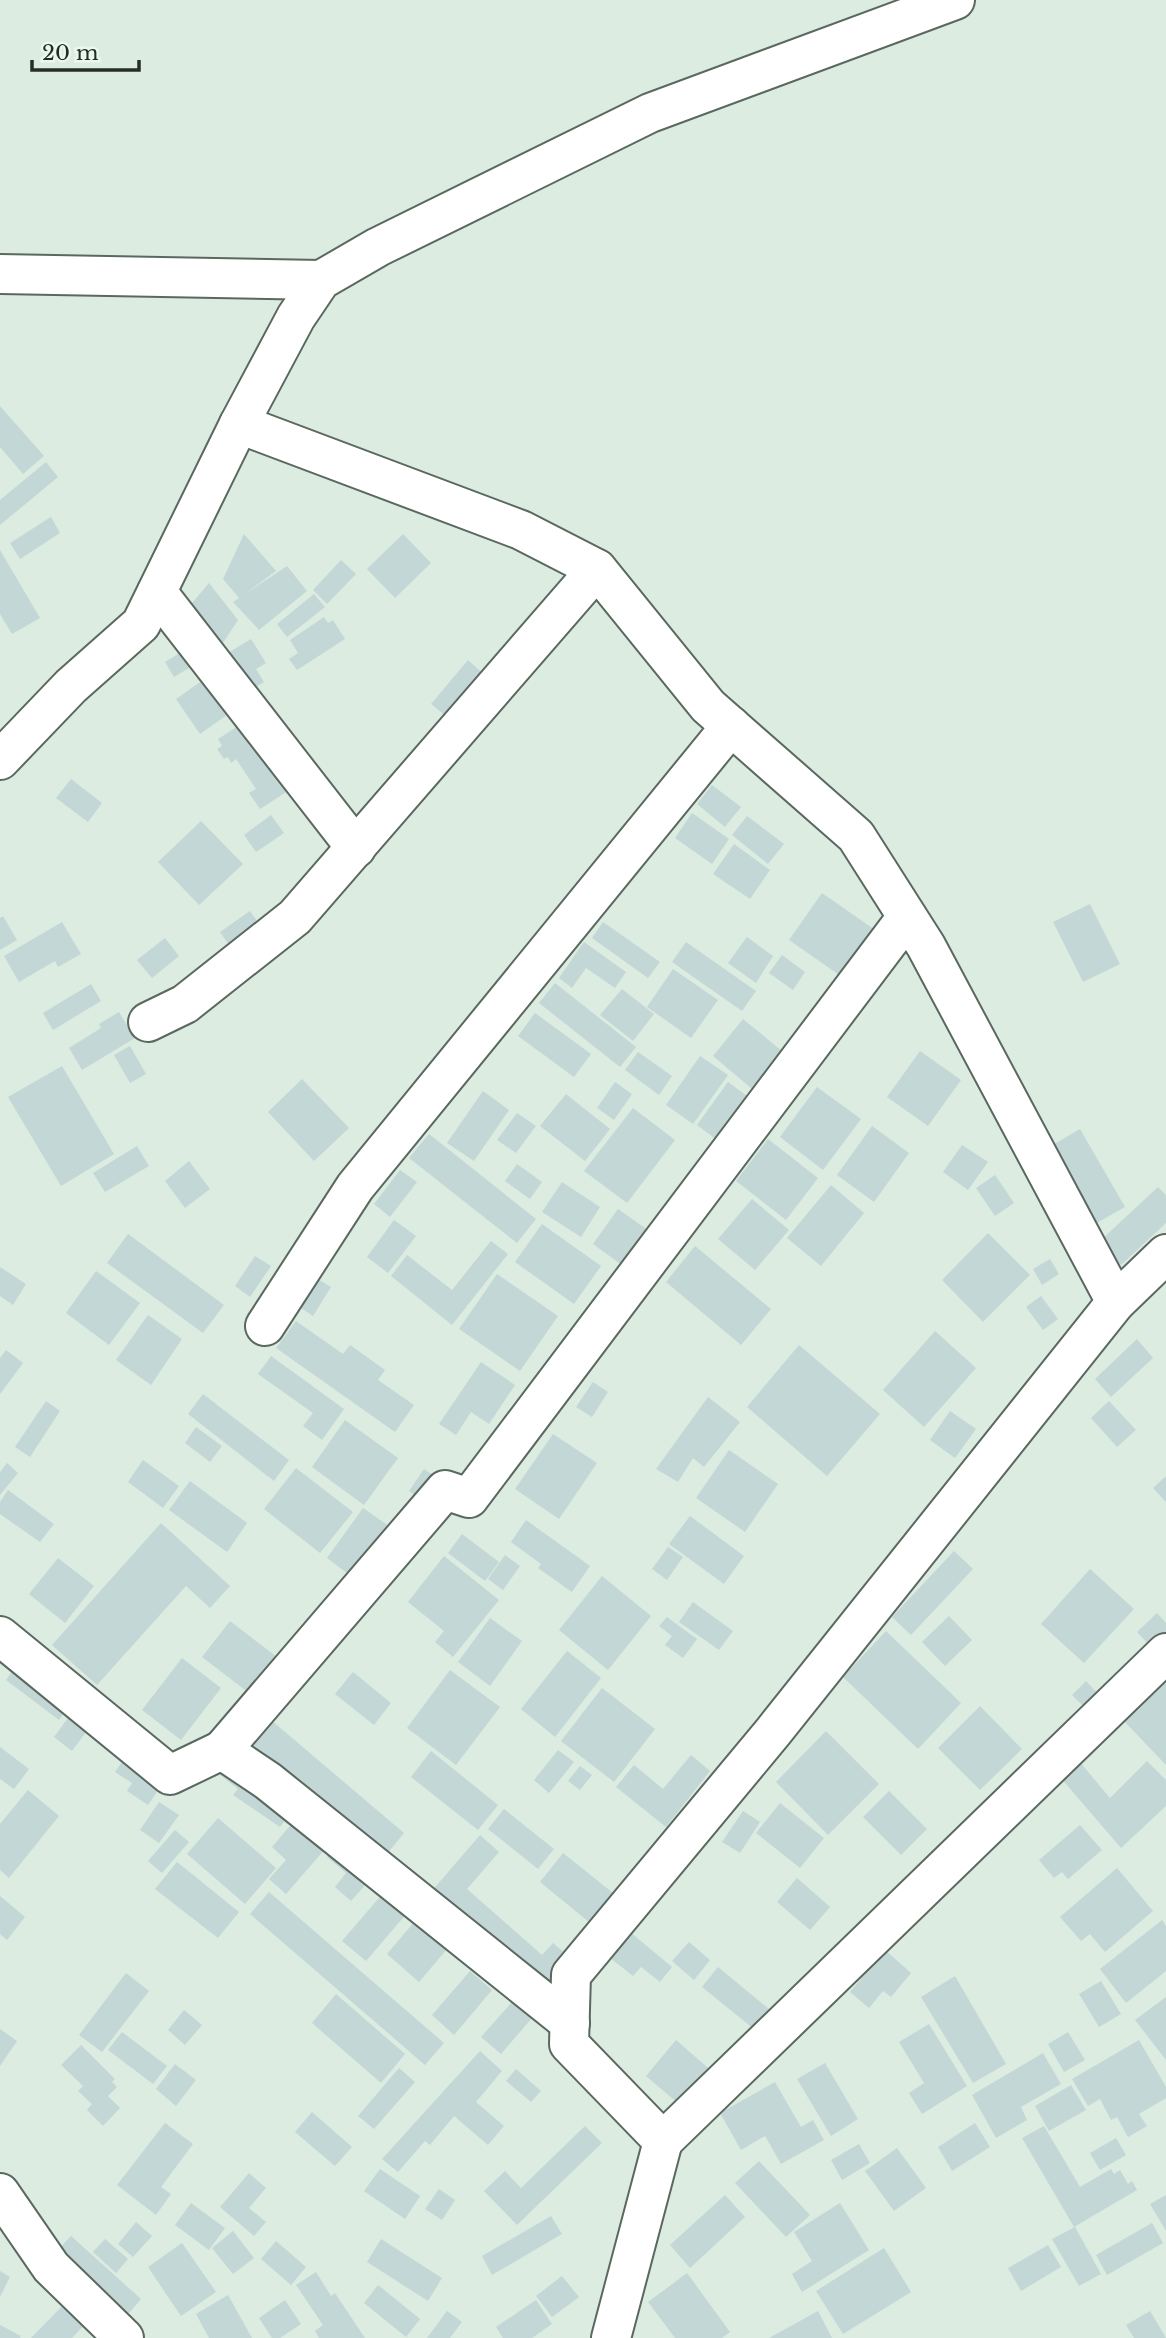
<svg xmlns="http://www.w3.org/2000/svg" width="1166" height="2338" font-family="'Libre Baskerville',serif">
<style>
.building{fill:#c3d7d6}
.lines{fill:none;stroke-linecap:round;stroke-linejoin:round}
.minor-casing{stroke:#5a685f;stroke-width:42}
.minor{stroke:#fff;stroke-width:38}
</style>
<rect width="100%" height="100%" fill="#dcece1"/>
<g class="building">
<polygon points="0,406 44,456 23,474 0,447"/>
<polygon points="46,462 58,477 0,525 0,500"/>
<polygon points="51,517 60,533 20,559 10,543"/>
<polygon points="244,534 276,571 245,594 287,566 307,591 259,630 233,602 239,598 223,579"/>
<polygon points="403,534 431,563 395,598 367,569"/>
<polygon points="0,550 40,618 12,634 0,614"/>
<polygon points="341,560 356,574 327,604 313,590"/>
<polygon points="209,583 238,620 219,649 187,609"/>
<polygon points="314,594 325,607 287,637 277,624"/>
<polygon points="324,617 328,623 333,620 345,639 297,670 289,659 298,653 290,640"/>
<polygon points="251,639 266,663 256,669 264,682 246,693 223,656"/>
<polygon points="190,647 199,662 174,677 165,662"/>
<polygon points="468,660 488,678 452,721 431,704"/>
<polygon points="213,673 237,708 200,734 176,699"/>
<polygon points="247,720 291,789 260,809 249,793 256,789 236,759 231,763 228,757 224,759 217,749 222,746 218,739"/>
<polygon points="71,779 102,803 88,822 56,798"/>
<polygon points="712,785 741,807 725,827 697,804"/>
<polygon points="692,813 729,839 712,864 675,838"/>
<polygon points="271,815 284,833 256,852 244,835"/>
<polygon points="747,816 784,844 768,864 732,835"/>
<polygon points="201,821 243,864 199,905 158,862"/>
<polygon points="734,844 770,870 750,899 713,874"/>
<polygon points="822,893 878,932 845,979 789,940"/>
<polygon points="1090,904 1120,964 1083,982 1053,922"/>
<polygon points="250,911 264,931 234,952 220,932"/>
<polygon points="3,916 17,940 0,950 0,918"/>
<polygon points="62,922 81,954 58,967 55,961 19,982 4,956"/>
<polygon points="603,922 660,962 648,978 592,938"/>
<polygon points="747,937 773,956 756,983 728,963"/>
<polygon points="165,938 179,956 152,978 137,960"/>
<polygon points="584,942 626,972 615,988 586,968 572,988 559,978"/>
<polygon points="686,942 756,991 742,1011 672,962"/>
<polygon points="782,955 805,972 793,990 769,973"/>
<polygon points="673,969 718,1000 691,1038 647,1007"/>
<polygon points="555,983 636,1047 620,1067 539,1003"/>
<polygon points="91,984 101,1001 53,1030 43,1013"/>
<polygon points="622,989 654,1014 633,1041 600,1015"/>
<polygon points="119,1012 135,1038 82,1070 69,1048 101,1028 99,1024"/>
<polygon points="535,1013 591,1054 574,1077 518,1036"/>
<polygon points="743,1019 788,1056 758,1094 713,1056"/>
<polygon points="130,1046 146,1074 130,1083 114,1055"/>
<polygon points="920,1051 961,1080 928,1126 887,1097"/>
<polygon points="638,1052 672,1076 659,1095 625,1070"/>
<polygon points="700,1056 728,1075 693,1124 666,1105"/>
<polygon points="62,1066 114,1154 61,1186 8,1097"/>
<polygon points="302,1079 349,1128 314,1161 268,1112"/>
<polygon points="615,1082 632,1094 614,1120 597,1108"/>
<polygon points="728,1082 755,1102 725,1146 697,1125"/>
<polygon points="817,1087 861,1119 823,1170 780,1137"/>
<polygon points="483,1091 509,1110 474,1161 447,1143"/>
<polygon points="566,1094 610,1129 585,1161 540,1126"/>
<polygon points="633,1108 675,1140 627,1203 584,1171"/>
<polygon points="517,1113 536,1126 516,1153 497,1140"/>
<polygon points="872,1126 909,1153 874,1202 837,1175"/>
<polygon points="1080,1129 1125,1207 1088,1228 1044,1150"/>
<polygon points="429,1134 536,1219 517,1243 409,1158"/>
<polygon points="768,1139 818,1178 786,1220 736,1181"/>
<polygon points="962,1145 988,1162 968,1190 943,1172"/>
<polygon points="137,1146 149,1166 105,1192 93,1173"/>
<polygon points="189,1161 210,1189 185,1208 165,1181"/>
<polygon points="517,1164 542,1182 530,1199 505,1181"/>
<polygon points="400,1170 417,1182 390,1217 374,1204"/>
<polygon points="995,1175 1014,1203 995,1216 976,1188"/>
<polygon points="562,1182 600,1207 581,1237 542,1212"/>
<polygon points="831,1185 864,1213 821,1266 787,1238"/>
<polygon points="1158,1187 1166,1195 1166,1223 1121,1265 1099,1242"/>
<polygon points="752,1199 789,1230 755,1270 718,1239"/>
<polygon points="618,1209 655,1235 630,1271 593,1244"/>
<polygon points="394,1220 416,1236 388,1273 367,1257"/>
<polygon points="542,1224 601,1266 574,1304 515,1262"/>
<polygon points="988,1233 1030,1275 983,1322 942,1280"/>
<polygon points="128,1234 224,1305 203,1333 107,1263"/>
<polygon points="491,1241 508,1254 452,1325 391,1276 407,1255 452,1290"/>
<polygon points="695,1246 771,1309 741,1345 666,1282"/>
<polygon points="255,1256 271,1266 250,1297 235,1286"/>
<polygon points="1050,1259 1059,1274 1042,1285 1033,1269"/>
<polygon points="0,1267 26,1284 13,1305 0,1296"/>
<polygon points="96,1271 140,1303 109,1345 66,1313"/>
<polygon points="497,1274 558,1316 520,1371 459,1329"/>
<polygon points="316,1278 331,1287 313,1316 298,1306"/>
<polygon points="1041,1296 1058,1319 1043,1330 1026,1307"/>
<polygon points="148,1315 182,1339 151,1385 116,1360"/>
<polygon points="296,1321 343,1354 350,1345 385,1370 378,1380 414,1405 395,1432 276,1348"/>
<polygon points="935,1331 976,1368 924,1427 883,1390"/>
<polygon points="1137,1339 1153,1358 1111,1397 1095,1379"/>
<polygon points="799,1345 880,1414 827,1476 747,1407"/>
<polygon points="6,1350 23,1363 0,1394 0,1358"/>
<polygon points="271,1356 344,1409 322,1440 303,1426 313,1413 258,1374"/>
<polygon points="481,1362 515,1385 489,1424 471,1412 456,1435 439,1424"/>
<polygon points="593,1382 608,1392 592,1417 576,1407"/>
<polygon points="203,1394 289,1460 274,1481 188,1414"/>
<polygon points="708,1397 740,1422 704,1467 693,1458 678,1482 656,1469"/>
<polygon points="46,1401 60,1411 30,1457 15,1447"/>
<polygon points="1109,1401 1136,1430 1117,1447 1091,1418"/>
<polygon points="950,1411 976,1429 955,1458 930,1440"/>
<polygon points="345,1420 398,1458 364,1505 312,1467"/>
<polygon points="196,1427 222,1446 210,1462 185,1443"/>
<polygon points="553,1434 597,1463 559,1519 515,1489"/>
<polygon points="729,1450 778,1484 745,1532 696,1498"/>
<polygon points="143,1460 179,1486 163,1508 128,1482"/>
<polygon points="7,1463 18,1473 0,1495 0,1472"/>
<polygon points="296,1468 353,1512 320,1553 264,1509"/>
<polygon points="424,1469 440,1480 424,1502 409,1491"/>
<polygon points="1166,1476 1166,1502 1153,1488"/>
<polygon points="190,1481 247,1523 227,1552 169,1510"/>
<polygon points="8,1490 54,1524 40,1542 0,1514 0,1502"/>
<polygon points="363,1508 396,1531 359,1582 327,1558"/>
<polygon points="690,1516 744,1556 724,1584 669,1544"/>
<polygon points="526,1520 590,1566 572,1592 538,1568 541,1564 511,1542"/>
<polygon points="161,1523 230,1586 210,1608 186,1586 97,1685 52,1645"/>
<polygon points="462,1534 499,1562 485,1581 448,1553"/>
<polygon points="668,1547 683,1557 667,1580 652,1569"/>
<polygon points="954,1551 973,1569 911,1635 892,1617"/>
<polygon points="505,1555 520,1566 503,1590 488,1579"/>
<polygon points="444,1556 499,1600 453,1657 435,1642 444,1631 408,1602"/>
<polygon points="58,1558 94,1586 65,1623 29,1594"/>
<polygon points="1090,1569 1134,1609 1084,1663 1041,1624"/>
<polygon points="602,1576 651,1616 608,1670 559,1630"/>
<polygon points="693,1602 733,1631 719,1650 679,1622"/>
<polygon points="1157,1613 1166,1623 1166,1635 1152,1648 1137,1632"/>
<polygon points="949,1616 972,1640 945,1666 922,1642"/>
<polygon points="667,1617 697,1639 683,1658 665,1645 672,1636 659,1626"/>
<polygon points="490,1618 522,1641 490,1686 458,1662"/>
<polygon points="230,1621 277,1657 249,1693 202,1657"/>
<polygon points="886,1631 961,1703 918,1749 843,1677"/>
<polygon points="567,1651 601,1678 555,1737 521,1709"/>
<polygon points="182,1658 221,1688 181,1740 142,1710"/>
<polygon points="20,1661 73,1700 59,1720 6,1680"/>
<polygon points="450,1670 500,1707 456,1765 407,1728"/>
<polygon points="353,1672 391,1703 374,1725 335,1694"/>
<polygon points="1166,1680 1166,1765 1123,1720"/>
<polygon points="1086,1681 1102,1698 1088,1711 1072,1695"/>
<polygon points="602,1688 655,1729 614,1782 561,1741"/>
<polygon points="77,1706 95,1720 72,1751 54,1737"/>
<polygon points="980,1706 1022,1749 980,1790 938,1748"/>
<polygon points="271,1720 404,1833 382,1860 249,1747"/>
<polygon points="826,1731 879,1784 828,1835 776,1782"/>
<polygon points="0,1747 29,1769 14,1789 0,1779"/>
<polygon points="558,1750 574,1762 549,1793 534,1780"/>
<polygon points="431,1751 498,1805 478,1830 411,1777"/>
<polygon points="128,1753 166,1779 148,1805 127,1791 132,1783 115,1772"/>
<polygon points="691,1755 710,1771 666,1827 616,1787 634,1765 663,1789"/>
<polygon points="232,1758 295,1808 280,1827 233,1795 238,1789 219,1774"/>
<polygon points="1079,1761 1110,1798 1147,1761 1166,1780 1166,1806 1121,1848 1060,1777"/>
<polygon points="580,1766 592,1775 580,1790 568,1781"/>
<polygon points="28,1790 59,1816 9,1878 0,1870 0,1824"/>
<polygon points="889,1791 927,1829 901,1855 863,1817"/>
<polygon points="159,1802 179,1815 159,1843 140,1830"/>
<polygon points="780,1803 824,1838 800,1868 756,1833"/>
<polygon points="504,1809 554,1849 538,1869 488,1829"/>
<polygon points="743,1811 760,1822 740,1853 722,1842"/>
<polygon points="300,1814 332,1841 286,1894 269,1879 286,1860 272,1847"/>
<polygon points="218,1818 276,1868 245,1904 187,1854"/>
<polygon points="1080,1825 1102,1850 1068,1879 1062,1872 1054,1878 1039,1860"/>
<polygon points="175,1830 189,1842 162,1873 148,1861"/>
<polygon points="480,1835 499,1852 467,1889 542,1955 553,1943 572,1959 544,1991 430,1893"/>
<polygon points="339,1843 375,1874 351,1901 335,1887 346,1873 327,1857"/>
<polygon points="563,1853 613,1893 589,1922 540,1882"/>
<polygon points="177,1862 239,1912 218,1938 155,1889"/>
<polygon points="1117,1868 1153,1911 1105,1952 1090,1934 1081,1941 1060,1917"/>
<polygon points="797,1878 830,1907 810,1930 777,1902"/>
<polygon points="390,1885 414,1905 366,1961 342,1941"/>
<polygon points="269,1892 444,2043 425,2065 250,1914"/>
<polygon points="0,1896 25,1917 7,1940 0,1934"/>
<polygon points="421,1914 453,1942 419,1982 387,1954"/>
<polygon points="1162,1920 1166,1926 1166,1971 1126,2003 1100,1969"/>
<polygon points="630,1932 672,1967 660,1982 641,1967 633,1976 609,1957"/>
<polygon points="689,1942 710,1960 694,1980 672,1961"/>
<polygon points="885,1950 911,1973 891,1997 883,1991 869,2008 850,1992"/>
<polygon points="718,1967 775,2014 760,2034 702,1987"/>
<polygon points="470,1971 492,1990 454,2035 432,2015"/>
<polygon points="126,1973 149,1991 102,2052 79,2035"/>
<polygon points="955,1976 1006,2064 973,2083 921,1997"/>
<polygon points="1101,1981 1121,2014 1099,2027 1079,1994"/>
<polygon points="336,1994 405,2054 381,2083 312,2023"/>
<polygon points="519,1994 538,2011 501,2054 481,2037"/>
<polygon points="1166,1997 1166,2060 1135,2020"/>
<polygon points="184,2010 202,2025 185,2045 168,2030"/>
<polygon points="929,2024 967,2086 922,2114 909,2093 924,2083 899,2042"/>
<polygon points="0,2029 17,2041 0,2066"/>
<polygon points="122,2032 167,2066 153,2084 108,2050"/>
<polygon points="1068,2032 1085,2060 1064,2072 1048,2044"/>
<polygon points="676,2040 715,2074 686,2110 646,2076"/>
<polygon points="1139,2040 1166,2087 1166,2098 1139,2114 1147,2126 1128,2137 1117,2117 1111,2120 1100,2099 1088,2106 1072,2079"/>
<polygon points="81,2045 115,2079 112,2082 117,2087 108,2096 120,2108 103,2126 87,2110 92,2104 78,2091 83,2086 61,2065"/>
<polygon points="480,2051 502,2071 476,2102 504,2126 488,2145 454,2116 430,2145 425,2141 398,2172 382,2159"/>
<polygon points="1043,2053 1061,2084 1021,2107 1027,2120 996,2138 972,2095"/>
<polygon points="825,2063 858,2119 831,2136 797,2079"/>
<polygon points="175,2064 196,2080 176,2106 156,2089"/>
<polygon points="399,2068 415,2082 374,2129 358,2116"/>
<polygon points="516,2069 541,2091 531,2102 506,2081"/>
<polygon points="775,2082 801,2127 813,2120 824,2140 781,2164 765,2136 741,2150 720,2113"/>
<polygon points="1071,2085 1086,2110 1049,2131 1035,2106"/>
<polygon points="312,2112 352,2147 335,2166 295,2132"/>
<polygon points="165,2123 193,2144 161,2187 171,2194 156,2215 117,2185"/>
<polygon points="975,2123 990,2147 952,2171 938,2147"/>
<polygon points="585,2126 602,2143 517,2225 484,2191 505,2171 521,2188"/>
<polygon points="1044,2126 1080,2187 1111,2169 1114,2174 1120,2170 1128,2184 1132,2181 1137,2190 1074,2227 1022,2138"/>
<polygon points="1116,2138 1126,2155 1100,2170 1090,2153"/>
<polygon points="859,2144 870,2163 842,2180 831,2160"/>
<polygon points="897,2148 926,2188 894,2211 865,2171"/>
<polygon points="759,2161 810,2215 786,2237 735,2183"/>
<polygon points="380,2169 420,2196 405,2219 364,2191"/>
<polygon points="249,2173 266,2188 249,2208 266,2222 254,2236 220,2207"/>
<polygon points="439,2189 455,2200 442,2220 425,2209"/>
<polygon points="725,2195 745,2217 690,2268 670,2245"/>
<polygon points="1166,2195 1166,2231 1150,2204"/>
<polygon points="191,2203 225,2228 209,2250 175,2225"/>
<polygon points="840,2203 869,2250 802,2292 792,2274 812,2261 794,2232"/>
<polygon points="551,2216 562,2234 492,2275 482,2256"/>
<polygon points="136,2222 152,2236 133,2257 118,2244"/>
<polygon points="1152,2223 1163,2243 1107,2275 1096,2255"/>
<polygon points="1075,2227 1101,2274 1079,2286 1052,2239"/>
<polygon points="233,2231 254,2258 233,2274 212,2248"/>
<polygon points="71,2236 141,2299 124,2319 53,2255"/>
<polygon points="105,2239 128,2259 116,2273 93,2252"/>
<polygon points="381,2239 442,2278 428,2301 367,2262"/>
<polygon points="276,2241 306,2267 291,2285 261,2259"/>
<polygon points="182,2243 216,2292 181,2316 148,2267"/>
<polygon points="1048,2245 1061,2267 1021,2291 1008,2268"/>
<polygon points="884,2248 911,2292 843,2334 816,2291"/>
<polygon points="0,2271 10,2277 0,2297"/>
<polygon points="316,2272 331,2296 335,2293 365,2338 319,2338 315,2331 323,2325 296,2285"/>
<polygon points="687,2273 730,2332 722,2338 675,2338 648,2302"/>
<polygon points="562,2276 579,2297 552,2317 536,2296"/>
<polygon points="378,2285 420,2319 406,2337 364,2303"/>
<polygon points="228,2295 252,2338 209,2338 196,2314"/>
<polygon points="69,2299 90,2319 72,2338 31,2338"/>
<polygon points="285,2300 301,2324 280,2338 272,2338 259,2318"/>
<polygon points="536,2300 552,2324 532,2338 503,2338 496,2327"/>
<polygon points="447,2311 462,2322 450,2338 427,2338"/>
<polygon points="818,2311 832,2338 769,2338"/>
<polygon points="1150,2311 1166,2338 1134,2338 1126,2325"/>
<polygon points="0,2325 21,2336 20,2338 0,2338"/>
</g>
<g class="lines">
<defs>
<g id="minor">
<polyline points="0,274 321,280"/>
<polyline points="239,424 521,530 597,569 708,706 856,836 926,946 1116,1302"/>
<polyline points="157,592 356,848"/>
<polyline points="0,760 71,686 141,624 239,424 296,317 321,280 378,247 650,113 955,0"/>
<polyline points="148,1022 185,1004 295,917 597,569"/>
<polyline points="1166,1254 1116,1302 773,1732 571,1975 569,2044 663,2141 1166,1653"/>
<polyline points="265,1326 355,1187 731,726"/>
<polyline points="0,1636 170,1775 222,1750 268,1781 570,2023"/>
<polyline points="222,1750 445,1490 469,1498 907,917"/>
<polyline points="0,2193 51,2267 124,2338"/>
<polyline points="611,2338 663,2141"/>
</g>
</defs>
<use href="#minor" class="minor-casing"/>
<use href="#minor" class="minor"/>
</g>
<path d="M32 60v10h107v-10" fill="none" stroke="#262c28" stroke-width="3.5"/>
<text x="42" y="60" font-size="21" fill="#262c28" stroke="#e9f9ee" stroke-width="5" paint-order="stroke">20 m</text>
</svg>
